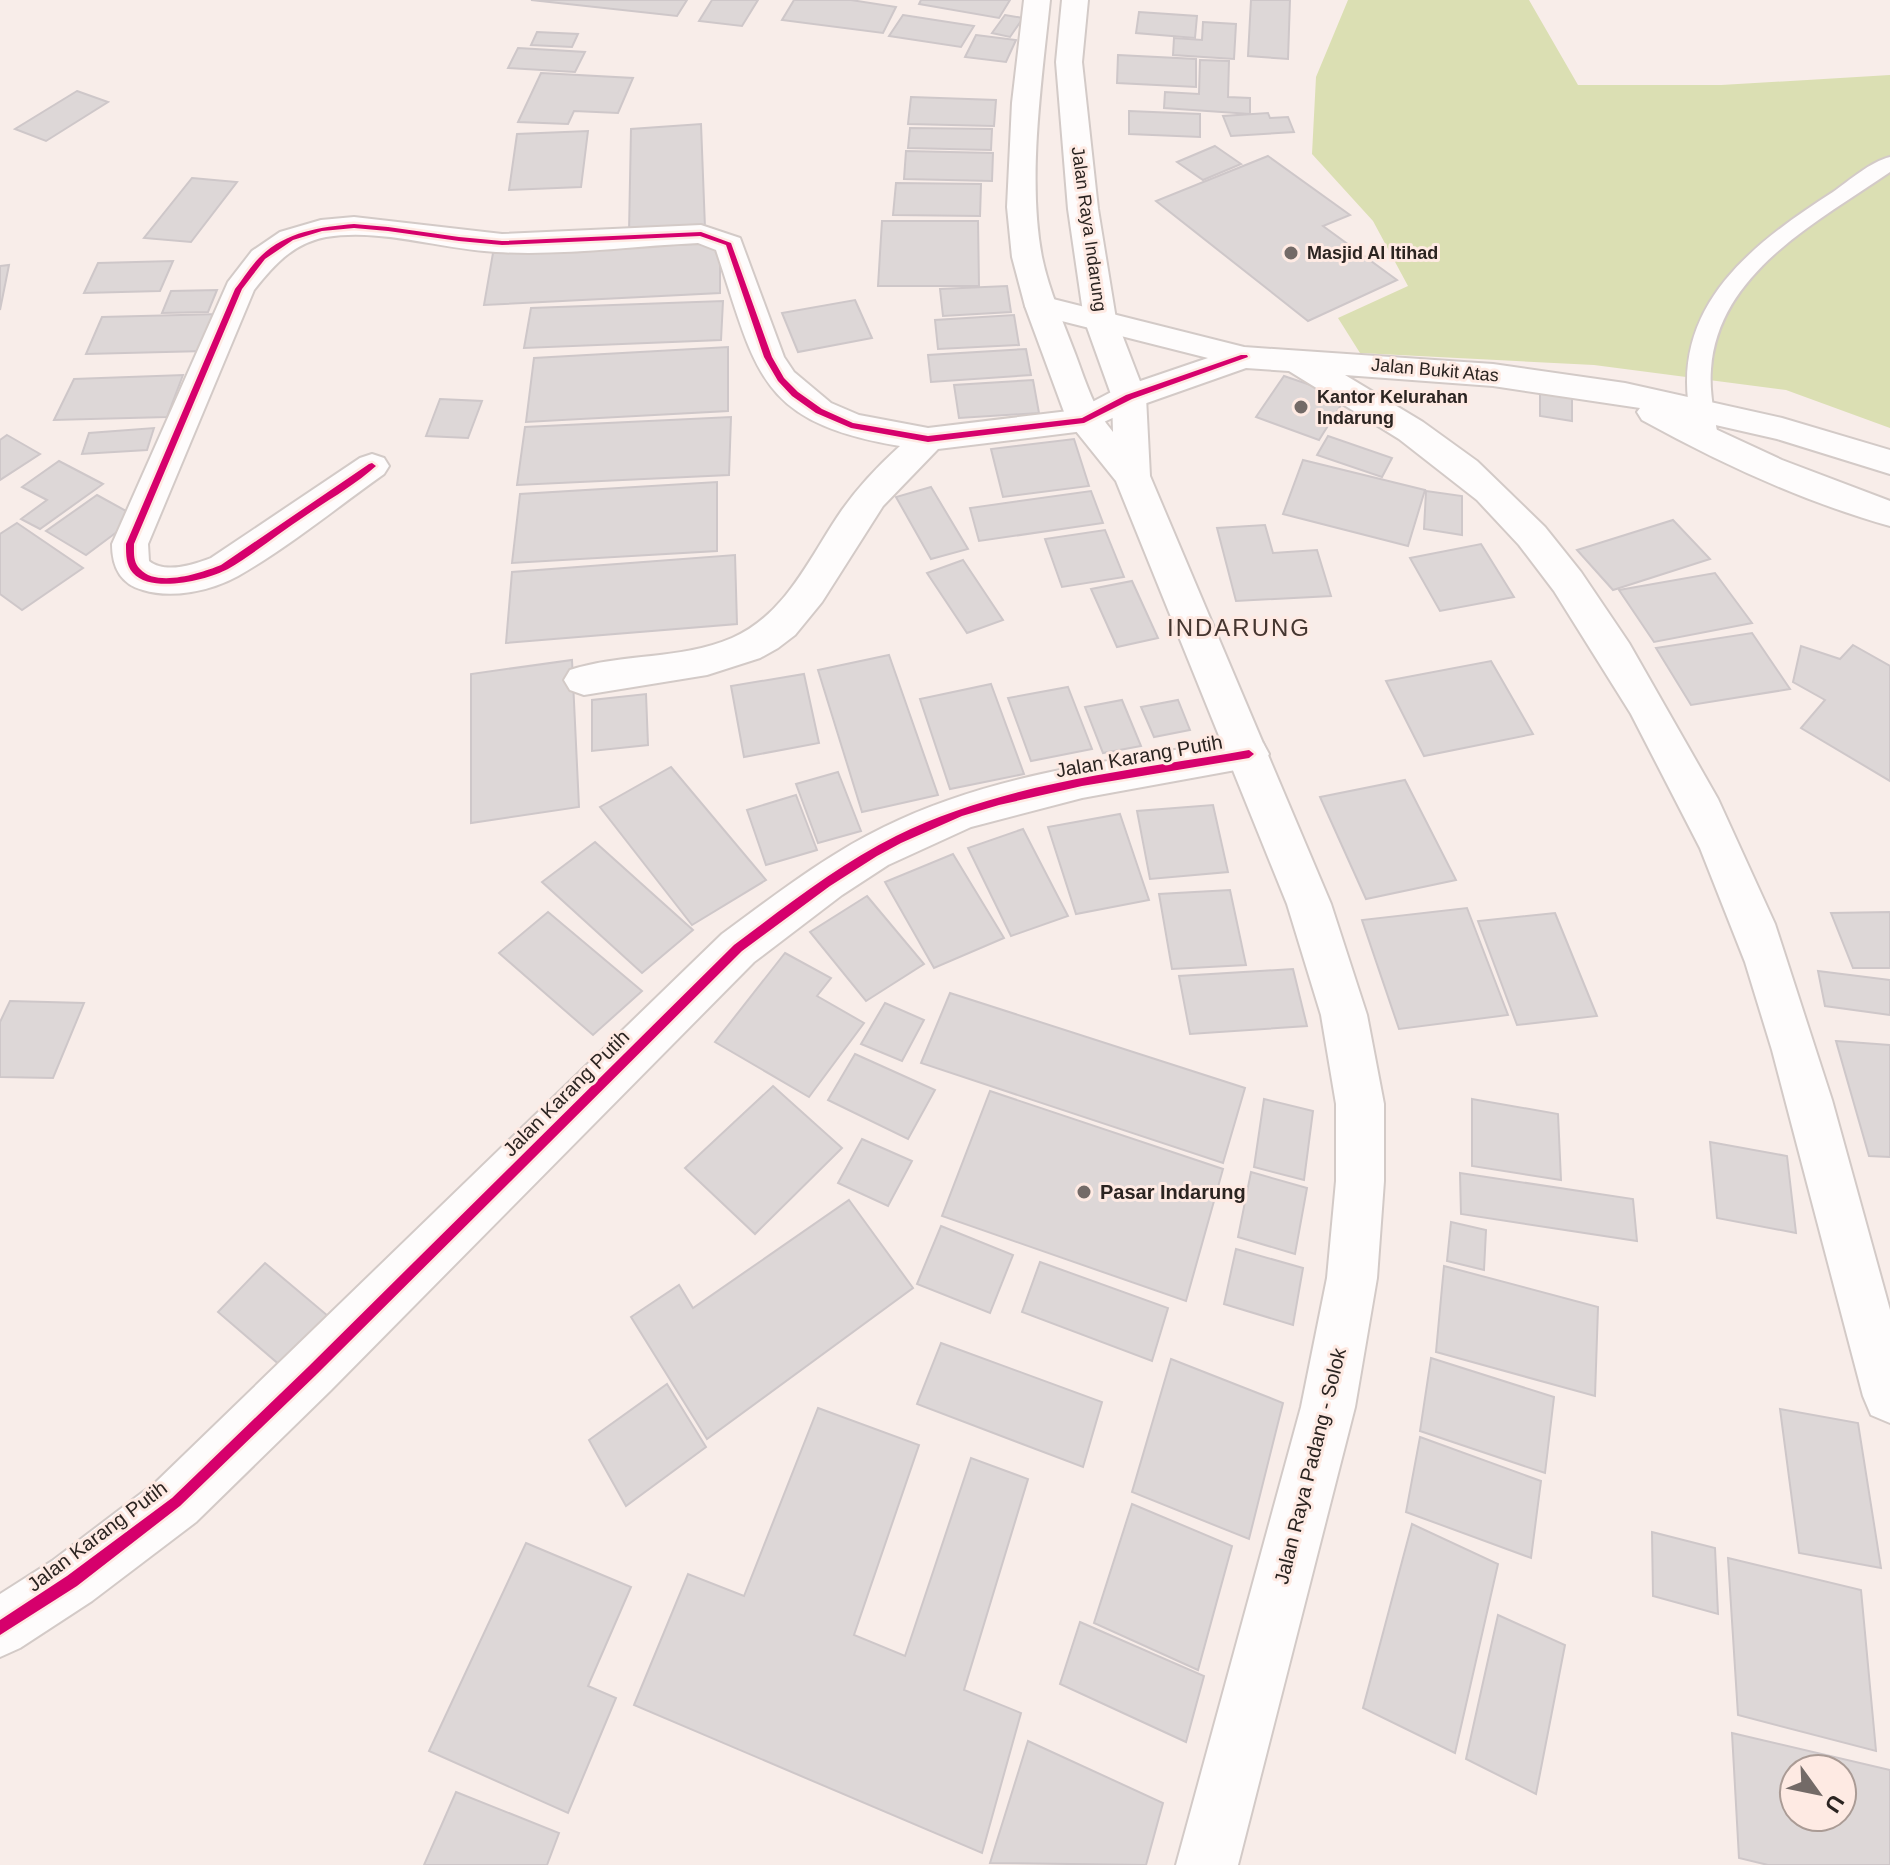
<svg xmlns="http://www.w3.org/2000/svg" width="1890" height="1865" font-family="Helvetica,sans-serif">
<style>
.green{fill:#dbdfb3}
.building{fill:#ddd7d7;stroke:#cec7c9;stroke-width:2;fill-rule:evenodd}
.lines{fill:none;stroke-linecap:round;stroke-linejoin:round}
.service-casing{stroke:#d3cac7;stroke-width:4}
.minor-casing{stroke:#d3cac7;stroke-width:4}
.trunk-casing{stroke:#d3cac7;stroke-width:4}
.service{fill:#fefcfc;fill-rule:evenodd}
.minor{fill:#fefcfc;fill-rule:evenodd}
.trunk{fill:#fefcfc;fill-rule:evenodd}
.cycleway-casing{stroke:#feeae3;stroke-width:5}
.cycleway{fill:#d6006c;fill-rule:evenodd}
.poi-dot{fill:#736a67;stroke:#feeae3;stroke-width:3}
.labels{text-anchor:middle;stroke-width:6;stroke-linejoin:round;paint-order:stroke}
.far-street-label{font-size:18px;fill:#2b2421;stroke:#feeae3}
.far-poi-label{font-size:18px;font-weight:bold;fill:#2b2421;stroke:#feeae3;text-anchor:start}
.street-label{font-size:20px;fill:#2b2421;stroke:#feeae3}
.poi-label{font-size:20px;font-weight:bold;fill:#2b2421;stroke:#feeae3;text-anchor:start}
.quarter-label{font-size:24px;letter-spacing:2px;fill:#453630;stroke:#feeae3}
</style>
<rect width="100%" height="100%" fill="#f8ede9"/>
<polygon class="green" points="1348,0 1529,0 1578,85 1721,85 1890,75 1890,428 1786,390 1594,365 1360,353 1338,318 1408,286 1373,221 1312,154 1316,77"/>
<g class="building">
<polygon points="531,0 687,0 677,16"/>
<polygon points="712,0 758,0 742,26 699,21"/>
<polygon points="794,0 851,0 896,7 883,33 782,20"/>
<polygon points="921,0 1010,0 999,18 919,4"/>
<polygon points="1251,0 1290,0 1288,59 1248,56"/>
<polygon points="1139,12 1197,16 1195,38 1136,33"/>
<polygon points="903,15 974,26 961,47 889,36"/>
<polygon points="1005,15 1023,18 1010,37 992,33"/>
<polygon points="1203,22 1236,24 1234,59 1173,55 1174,38 1202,40"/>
<polygon points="537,32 578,34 572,47 531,45"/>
<polygon points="976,35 1016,40 1006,62 965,57"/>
<polygon points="518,48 585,52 575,72 508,68"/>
<polygon points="1118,55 1196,59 1196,87 1117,83"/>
<polygon points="1200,60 1229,61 1228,97 1250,98 1250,114 1164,108 1165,92 1199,94"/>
<polygon points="541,73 633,78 618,113 574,111 568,124 518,122"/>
<polygon points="77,91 108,102 46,141 15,129"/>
<polygon points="911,97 996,100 994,126 908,124"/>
<polygon points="1129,111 1200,114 1200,137 1129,134"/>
<polygon points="1268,113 1270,118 1288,117 1294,132 1231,136 1223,116"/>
<polygon points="701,124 705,228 629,233 631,129"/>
<polygon points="910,128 992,129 991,150 908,148"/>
<polygon points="588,131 581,187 509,190 517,134"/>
<polygon points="1215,146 1241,164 1203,180 1177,162"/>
<polygon points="906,151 993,153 992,181 904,179"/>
<polygon points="1268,156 1350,215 1323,226 1397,280 1308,321 1156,201"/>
<polygon points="192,178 237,182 191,242 144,238"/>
<polygon points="896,183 981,184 980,216 893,215"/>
<polygon points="882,221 978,221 979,286 878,286"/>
<polygon points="720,243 720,293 484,305 493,253"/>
<polygon points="173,261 160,291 84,293 98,263"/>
<polygon points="9,265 0,310 0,266"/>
<polygon points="1007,286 1011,312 943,316 940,289"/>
<polygon points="217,290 208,312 162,313 171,291"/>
<polygon points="855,300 872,338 798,352 782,313"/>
<polygon points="723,301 721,340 524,348 531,308"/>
<polygon points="220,314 205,351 86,354 102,317"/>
<polygon points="1014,315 1019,345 938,349 935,320"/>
<polygon points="728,347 728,411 526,422 534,358"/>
<polygon points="1026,349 1031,375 931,382 928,355"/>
<polygon points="183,375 167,417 54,420 74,379"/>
<polygon points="1284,376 1346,397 1319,440 1256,417"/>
<polygon points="1033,380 1039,413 959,418 954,385"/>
<polygon points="1540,391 1572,396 1572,421 1540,416"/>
<polygon points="440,399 482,401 468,438 426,436"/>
<polygon points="731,417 729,475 517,485 525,427"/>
<polygon points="154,428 147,450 82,454 89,433"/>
<polygon points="7,435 40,454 0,480 0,440"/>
<polygon points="1328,436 1392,458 1382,477 1317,455"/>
<polygon points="1074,439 1089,486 1003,497 991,449"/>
<polygon points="1303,460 1425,490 1408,546 1283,514"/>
<polygon points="59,461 103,484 40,529 21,519 47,500 22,487"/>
<polygon points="717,482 717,551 512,563 520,494"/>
<polygon points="931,487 968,549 931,559 896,497"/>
<polygon points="1091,491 1103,523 979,541 970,508"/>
<polygon points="1426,491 1462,496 1462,535 1424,529"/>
<polygon points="97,495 137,517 86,555 46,531"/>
<polygon points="1673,520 1710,559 1613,590 1577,550"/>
<polygon points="17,523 83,568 22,610 0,594 0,534"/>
<polygon points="1265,525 1273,553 1317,550 1331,596 1236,601 1217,528"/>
<polygon points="1105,530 1124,577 1062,587 1045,539"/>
<polygon points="1481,544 1514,597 1440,611 1410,558"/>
<polygon points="735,555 737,624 506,643 512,572"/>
<polygon points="963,560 1003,620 967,633 927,573"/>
<polygon points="1715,573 1752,623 1654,642 1619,590"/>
<polygon points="1132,581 1158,638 1117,647 1091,589"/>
<polygon points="1752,633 1790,689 1691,705 1656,648"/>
<polygon points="1853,645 1890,666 1890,781 1801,728 1825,700 1793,682 1801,646 1840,659"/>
<polygon points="889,655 938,795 862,812 818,670"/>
<polygon points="572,660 579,807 471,823 471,674"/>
<polygon points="1491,661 1533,734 1424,756 1386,681"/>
<polygon points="804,674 819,743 744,757 731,686"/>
<polygon points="991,684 1024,774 950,789 920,699"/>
<polygon points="1068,687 1092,749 1031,761 1008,698"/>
<polygon points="646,694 648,745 592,751 592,700"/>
<polygon points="1122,700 1141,746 1103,753 1085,707"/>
<polygon points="1178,700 1190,730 1154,737 1141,707"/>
<polygon points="671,767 766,880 692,925 600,807"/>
<polygon points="838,772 861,831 818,843 796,784"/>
<polygon points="1405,780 1456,880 1366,899 1320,797"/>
<polygon points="796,795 817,850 766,865 747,810"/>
<polygon points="1213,805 1228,872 1150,879 1137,811"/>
<polygon points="1120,814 1149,900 1076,914 1048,827"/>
<polygon points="1023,829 1068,916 1011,936 968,848"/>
<polygon points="595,842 693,930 642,973 542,882"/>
<polygon points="953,854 1004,938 934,968 885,882"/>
<polygon points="1230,890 1246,965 1172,969 1159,894"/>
<polygon points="867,896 924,964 866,1001 810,932"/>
<polygon points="1467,908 1508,1015 1399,1029 1362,920"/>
<polygon points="548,912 642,991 593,1035 499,953"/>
<polygon points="1890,912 1890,968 1853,968 1831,913"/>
<polygon points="1555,913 1597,1016 1517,1025 1478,921"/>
<polygon points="785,953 831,978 817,996 864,1023 809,1097 715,1042"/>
<polygon points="1293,969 1307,1026 1190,1034 1179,976"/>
<polygon points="1818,971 1890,980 1890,1015 1825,1006"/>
<polygon points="950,993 1245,1088 1223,1163 921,1063"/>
<polygon points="10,1001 84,1003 53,1078 0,1077 0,1022"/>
<polygon points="885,1003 924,1020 902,1061 861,1044"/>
<polygon points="1836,1041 1890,1045 1890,1157 1869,1156"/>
<polygon points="855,1054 935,1090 908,1139 828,1100"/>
<polygon points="773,1086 842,1148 755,1234 685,1168"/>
<polygon points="990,1091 1223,1169 1186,1301 942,1216"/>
<polygon points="1264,1099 1313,1111 1304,1180 1254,1167"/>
<polygon points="1472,1099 1558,1114 1561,1180 1472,1166"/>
<polygon points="862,1139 912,1161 888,1206 838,1183"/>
<polygon points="1710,1142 1787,1156 1796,1233 1717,1218"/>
<polygon points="1251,1172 1307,1188 1295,1254 1238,1237"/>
<polygon points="1460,1173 1633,1199 1637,1241 1461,1214"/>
<polygon points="849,1200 913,1288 707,1439 631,1317 679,1285 693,1308"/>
<polygon points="1451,1222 1486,1230 1484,1270 1447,1261"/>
<polygon points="941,1226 1013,1255 990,1313 917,1284"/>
<polygon points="1236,1249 1303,1268 1293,1325 1224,1304"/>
<polygon points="1040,1262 1168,1308 1152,1361 1022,1312"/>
<polygon points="265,1263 328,1316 281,1366 218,1312"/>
<polygon points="1444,1266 1598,1307 1595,1396 1436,1352"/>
<polygon points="941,1343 1102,1402 1083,1467 917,1404"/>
<polygon points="1431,1358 1554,1397 1545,1473 1420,1431"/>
<polygon points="1171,1359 1283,1403 1249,1539 1132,1492"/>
<polygon points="667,1384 706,1447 626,1506 589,1440"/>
<polygon points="818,1408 919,1445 854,1635 905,1656 971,1458 1028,1479 964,1690 1021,1713 982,1853 634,1705 688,1574 744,1596"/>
<polygon points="1780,1409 1858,1423 1881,1568 1799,1553"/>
<polygon points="1420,1437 1541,1481 1531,1558 1406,1512"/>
<polygon points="1132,1504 1232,1546 1198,1670 1094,1623"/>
<polygon points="1412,1524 1498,1564 1455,1753 1363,1708"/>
<polygon points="1652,1532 1715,1548 1718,1614 1653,1596"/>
<polygon points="526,1543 631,1587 588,1686 616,1698 568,1813 429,1751"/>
<polygon points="1728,1558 1861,1590 1876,1751 1738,1715"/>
<polygon points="1498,1615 1565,1645 1536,1794 1466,1759"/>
<polygon points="1080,1622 1204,1676 1186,1742 1060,1684"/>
<path d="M1732,1733L1890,1770V1865H1768L1739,1858ZM1794,1769H1842V1817H1794Z"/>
<polygon points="1028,1741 1163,1803 1146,1865 990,1863"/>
<polygon points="456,1792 559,1833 547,1865 424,1865"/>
</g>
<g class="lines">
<defs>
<path id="service" d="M1890,157V172C1819,221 1718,272 1711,369C1709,393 1715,418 1719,442L1716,448L1707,450L1698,448C1690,435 1690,415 1688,400C1677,300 1757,241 1833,192C1850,180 1870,162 1890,157Z"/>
<g id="minor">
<path d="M354,217L502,234L701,225L740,238L784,357L794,372L831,403L859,415L928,428L1077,410L1117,389L1208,358L1030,313L1025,306L1030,299L1041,296L1244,347L1493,364L1625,383L1782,418L1890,450V474L1777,439L1698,421L1782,460L1890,501V526C1804,502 1720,463 1642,420L1637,412L1640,408L1493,386L1345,375L1423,422L1477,461L1545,527L1581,572L1629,643L1718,799L1775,924L1832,1100L1890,1310V1423L1871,1415L1863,1396L1772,1050L1745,962L1700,848L1631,714L1554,591L1519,545L1477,500L1399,439L1289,371L1246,368L1141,405L1084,431L938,449L883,506L822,602L795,635L778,648L760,658L707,675L584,695L570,690L564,680L570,670C623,653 681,660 732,638C787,614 810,556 842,510C859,486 879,465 900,446C757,422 757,372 716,250L698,243C632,246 563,256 496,252C440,249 382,228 326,237C293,243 273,266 254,290L148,544L149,561C165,574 193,565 211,558L360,458L372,454L384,458L389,466L384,474C336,508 289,547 238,576C211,591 172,599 143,590C120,584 112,566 112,544L228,282L252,251L280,232L321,220Z"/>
<path d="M1249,738L1263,743L1269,754L1263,765L1082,798L971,827L888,865L842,895L754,962L331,1390L196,1522L92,1601L20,1648L0,1657V1594L52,1561L156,1482L722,934C774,896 826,855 884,827C997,771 1126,759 1249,738Z"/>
</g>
<path id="trunk" d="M1024,0H1050C1042,79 1027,179 1042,257C1049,291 1064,324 1076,356C1086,383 1094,410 1113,432L1112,397L1084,319L1068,209L1056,62L1062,0H1088L1082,62L1098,209L1116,319L1146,397L1150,476L1331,904L1367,1015L1384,1104V1181L1377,1278L1355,1407L1238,1865H1176L1301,1407L1327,1278L1336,1181V1104L1321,1015L1287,904L1116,481L1067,420L1025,306L1012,257L1007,207L1012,103Z"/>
</defs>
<use href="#service" class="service-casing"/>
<use href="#minor" class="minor-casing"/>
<use href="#trunk" class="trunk-casing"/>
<use href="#service" class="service"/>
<use href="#minor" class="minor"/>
<use href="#trunk" class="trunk"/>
<defs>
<g id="cycleway">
<path d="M354,224L388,227L459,237L502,241L701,232L731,243L772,357L784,378L798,392L822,409L853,423L928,436L1082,418L1126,395L1241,355H1247L1248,357L1132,399L1084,423L928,442L851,428L816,413L792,396L778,381L764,357L726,245L700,236L502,245L459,241L388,231L354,228L322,231L293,240L265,259L242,289L134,544C134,553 133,562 140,569C157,588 201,573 221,565L369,464L372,463L376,466C355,485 328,500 305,516C279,533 255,553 228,569C207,580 152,594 133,573C126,565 126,555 126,544L235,289C243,279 250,267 259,258C284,232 320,227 354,224Z"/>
<path d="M1249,750L1254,754L1249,758L1082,786L999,805L962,816L901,843L877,856L830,886L742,951L316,1375L180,1506L77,1586L0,1635V1620L67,1576L172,1498L308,1367L734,945C786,906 838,865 896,836C1005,782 1130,771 1249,750Z"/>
</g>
</defs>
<use href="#cycleway" class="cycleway-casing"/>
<use href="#cycleway" class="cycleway"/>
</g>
<g class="poi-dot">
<circle cx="1291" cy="253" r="8"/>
<circle cx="1301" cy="407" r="8"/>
<circle cx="1084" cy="1192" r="8"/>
</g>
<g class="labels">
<g class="far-street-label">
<text transform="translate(1089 229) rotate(82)" y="6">Jalan Raya Indarung</text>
<text transform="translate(1435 370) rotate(5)" y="6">Jalan Bukit Atas</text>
</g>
<g class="far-poi-label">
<text x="1307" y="259">Masjid Al Itihad</text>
<text x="1317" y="403">Kantor Kelurahan<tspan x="1317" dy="21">Indarung</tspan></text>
</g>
<g class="street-label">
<text transform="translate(1139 756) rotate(-10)" y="7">Jalan Karang Putih</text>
<text transform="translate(566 1093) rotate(-45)" y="7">Jalan Karang Putih</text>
<text transform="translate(1310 1466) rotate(-76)" y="7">Jalan Raya Padang - Solok</text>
<text transform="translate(97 1536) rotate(-37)" y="7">Jalan Karang Putih</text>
</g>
<g class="poi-label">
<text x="1100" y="1199">Pasar Indarung</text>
</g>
<g class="quarter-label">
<text x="1239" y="636">INDARUNG</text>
</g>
</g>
<g transform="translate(1818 1793) rotate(123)"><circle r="38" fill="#feeae3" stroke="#aa9b95" stroke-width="2"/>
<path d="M0-6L14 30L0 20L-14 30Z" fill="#736a67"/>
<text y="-12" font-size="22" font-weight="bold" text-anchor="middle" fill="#2b2421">U</text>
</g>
</svg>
